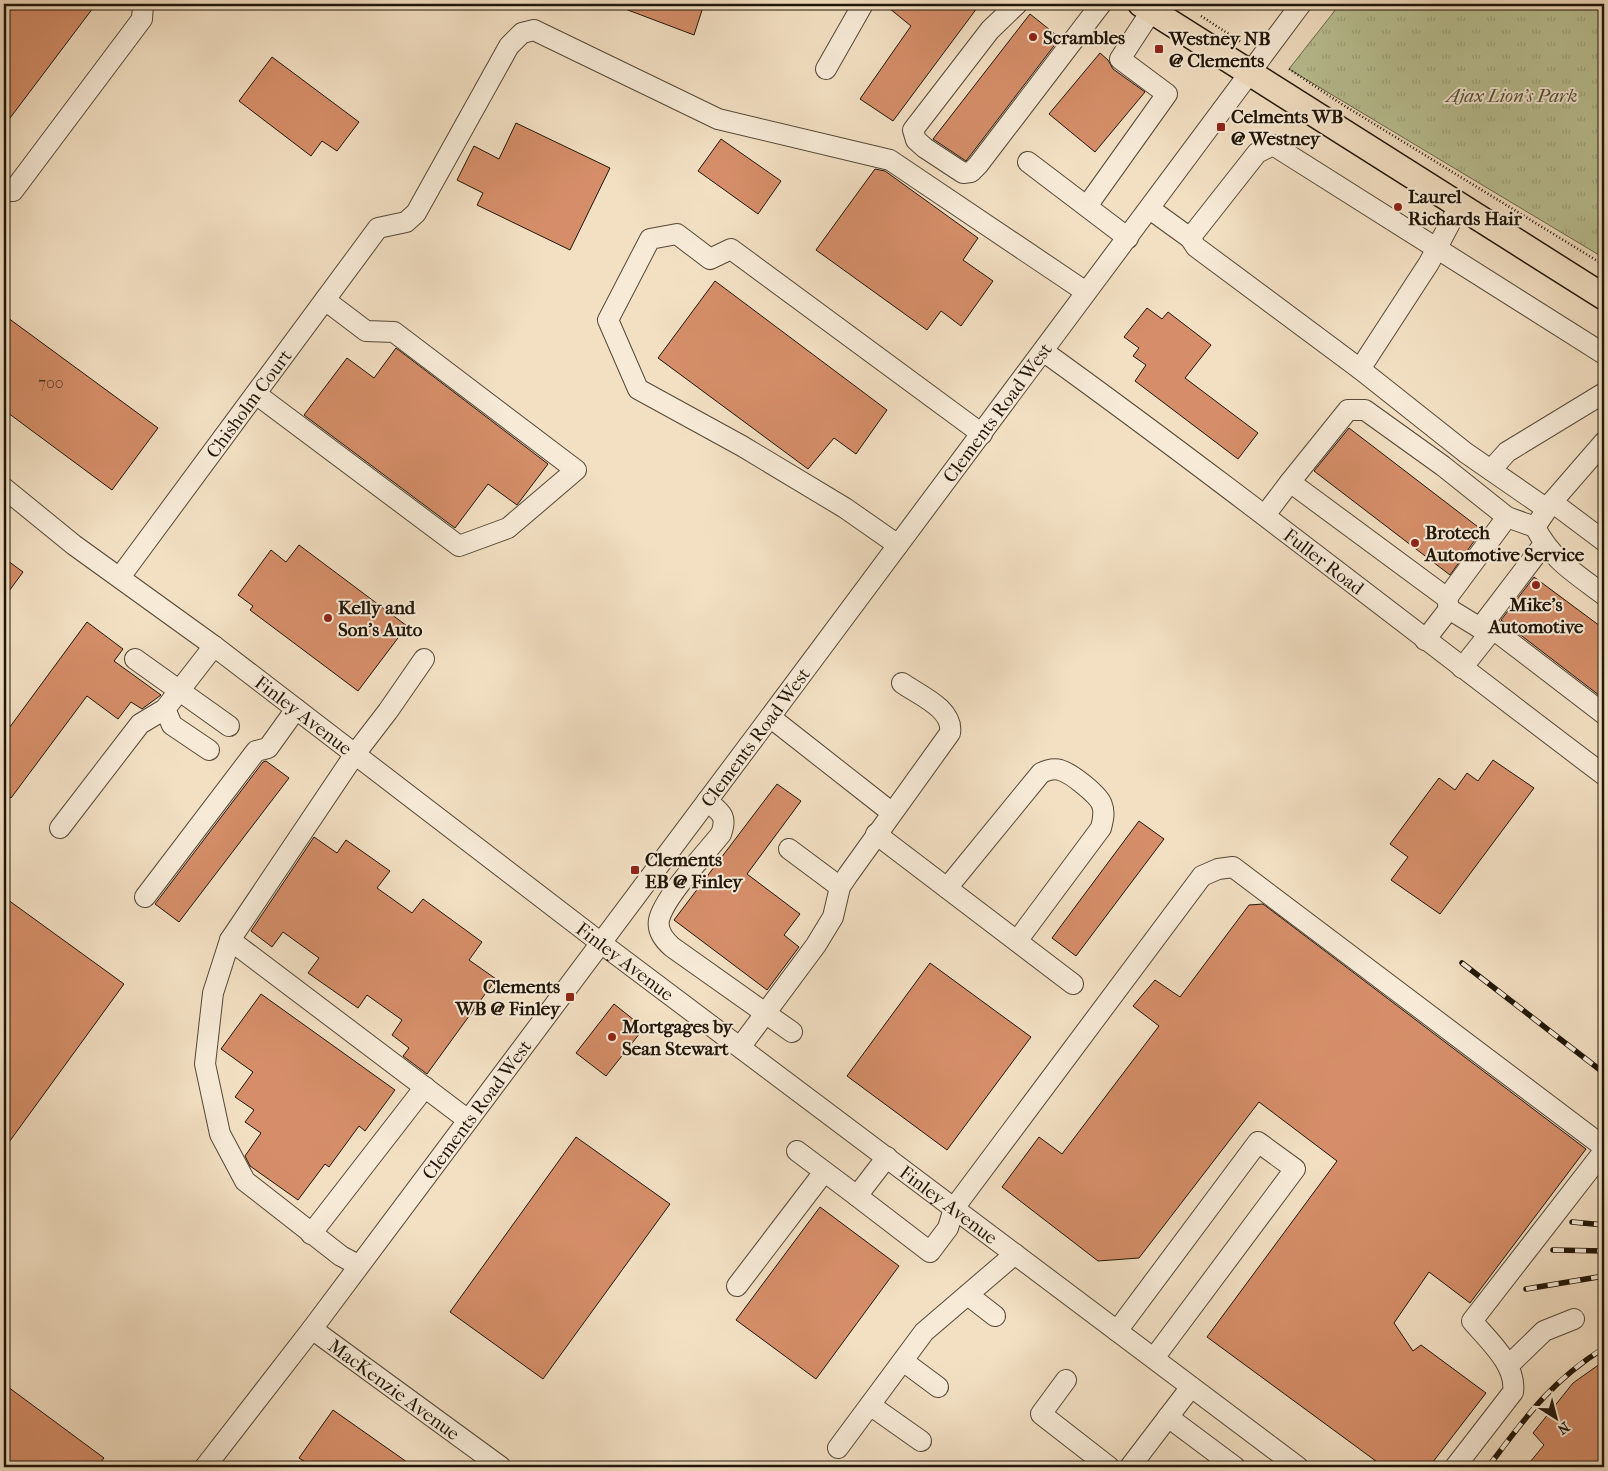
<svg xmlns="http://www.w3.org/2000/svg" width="1608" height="1471" font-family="'IM FELL French Canon',serif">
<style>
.park{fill:url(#park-tufts);stroke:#6d6c4e}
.building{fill:#d58e69;stroke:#201608}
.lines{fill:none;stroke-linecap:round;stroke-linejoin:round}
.minor-casing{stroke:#554837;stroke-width:22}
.major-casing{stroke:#201608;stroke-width:28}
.path{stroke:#201608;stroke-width:2.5;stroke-dasharray:1 2.5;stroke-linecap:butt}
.minor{stroke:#f7ebd8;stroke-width:20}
.major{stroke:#f3e0c3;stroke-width:25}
.rail-casing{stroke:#201608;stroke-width:5.5}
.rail{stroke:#f7ebd8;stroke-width:4;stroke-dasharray:11;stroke-linecap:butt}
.poi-dot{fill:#8f2418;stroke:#f7ebd8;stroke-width:2}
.labels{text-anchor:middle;stroke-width:4;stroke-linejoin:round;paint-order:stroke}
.number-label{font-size:16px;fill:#4d3420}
.poi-label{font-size:19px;font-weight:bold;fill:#201608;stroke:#f7ebd8;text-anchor:start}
.park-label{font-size:19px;font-style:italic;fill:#565239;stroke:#f7ebd8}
.street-label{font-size:19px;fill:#201608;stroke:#f7ebd8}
</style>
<defs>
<pattern id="park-tufts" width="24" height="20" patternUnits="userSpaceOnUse" patternTransform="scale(1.25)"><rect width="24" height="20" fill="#bac295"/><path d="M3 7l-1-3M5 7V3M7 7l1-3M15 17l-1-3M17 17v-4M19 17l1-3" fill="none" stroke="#a0a67f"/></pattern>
</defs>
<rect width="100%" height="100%" fill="#f3e0c3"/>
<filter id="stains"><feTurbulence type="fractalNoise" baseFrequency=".004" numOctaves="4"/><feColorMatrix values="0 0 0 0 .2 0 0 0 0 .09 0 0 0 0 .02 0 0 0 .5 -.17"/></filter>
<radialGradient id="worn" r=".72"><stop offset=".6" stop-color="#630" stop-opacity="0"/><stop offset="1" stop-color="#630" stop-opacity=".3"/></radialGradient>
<polygon class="park" points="1340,4 1604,4 1604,258 1289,69"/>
<g class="building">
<polygon points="4,4 96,4 4,126"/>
<polygon points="612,4 704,4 694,35"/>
<polygon points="884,4 980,4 893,121 860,99 911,26"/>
<polygon points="1030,14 1060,38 966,161 933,139"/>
<polygon points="1100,53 1108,60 1113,69 1145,92 1095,152 1049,114"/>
<polygon points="272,57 359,122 337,151 322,141 311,156 239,101"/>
<polygon points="516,123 610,168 570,250 477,205 483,193 457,180 474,146 499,159"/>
<polygon points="721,139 781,181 758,214 698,171"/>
<polygon points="875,169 885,171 978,238 963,260 993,281 961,326 941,311 927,330 816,250"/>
<polygon points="715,281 887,410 856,454 834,438 808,469 658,358"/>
<polygon points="1147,308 1162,319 1168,312 1211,345 1185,378 1258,433 1238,459 1135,381 1146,365 1133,356 1139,348 1124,337"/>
<polygon points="4,315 158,428 112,490 4,410"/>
<polygon points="396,348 548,464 517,505 488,484 455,528 304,415 347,358 374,378"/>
<polygon points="1349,428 1482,530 1450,575 1314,471"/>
<polygon points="299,545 407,626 358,691 250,610 253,606 238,595 271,550 286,562"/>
<polygon points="4,558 23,572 4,598"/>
<polygon points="1534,577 1604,629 1604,699 1501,620"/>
<polygon points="87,622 123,649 114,661 161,695 142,709 131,702 118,719 87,696 11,798 4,793 4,735"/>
<polygon points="1493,760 1534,788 1440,914 1391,880 1408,857 1390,844 1439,778 1455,790 1467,773 1478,781"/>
<polygon points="266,761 289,778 179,922 155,904 263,762"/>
<polygon points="777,784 801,801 747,874 800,914 784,935 799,947 767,990 674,920"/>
<polygon points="1139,821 1164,839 1076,956 1052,938"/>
<polygon points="314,837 337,853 346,840 390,871 377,888 412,913 423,899 482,942 469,960 496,979 427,1074 403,1056 409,1048 392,1035 402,1020 367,995 358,1008 308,973 319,958 283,932 272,947 251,931"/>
<polygon points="4,897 124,984 4,1149"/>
<polygon points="1263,904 1586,1149 1470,1303 1429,1272 1394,1323 1413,1351 1421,1345 1486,1393 1429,1467 1384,1467 1207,1337 1337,1161 1259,1102 1139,1258 1098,1261 1002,1187 1039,1137 1062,1154 1159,1026 1133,1006 1155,980 1180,997 1249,905"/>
<polygon points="930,963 1031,1037 947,1150 847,1076"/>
<polygon points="261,994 395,1090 365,1131 359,1126 329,1167 325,1164 298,1200 250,1166 245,1156 261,1133 245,1122 254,1110 235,1097 253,1072 221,1049"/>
<polygon points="614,1004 644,1028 606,1076 576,1053"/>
<polygon points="576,1137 670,1204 543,1379 450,1312"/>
<polygon points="820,1207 899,1266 816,1379 736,1320"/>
<polygon points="1604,1361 1604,1467 1526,1467 1544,1445 1533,1433 1573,1383"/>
<polygon points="4,1384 104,1458 97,1467 4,1467"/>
<polygon points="333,1410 414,1467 313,1467 299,1458"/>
</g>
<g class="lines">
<defs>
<g id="minor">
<polyline points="1017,4 990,30 913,130 916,140 925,148 963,173 971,172 978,165 1101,4"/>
<polyline points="826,69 863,4"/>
<polyline points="1028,162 1128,238"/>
<polyline points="4,191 13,191 142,19 143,4"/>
<polyline points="1087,206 1167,94 1120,59 1152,10"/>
<polyline points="1459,206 1429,263 1360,369 1466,453 1547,509"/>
<polyline points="1150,209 1190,238 1196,247 1360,369"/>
<polyline points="1190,238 1257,153 1273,145 1604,354"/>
<path id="s1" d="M1043,351C1233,488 1417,634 1604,775"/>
<polyline points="256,394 459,546 508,528 576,470 394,332 366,331 325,300"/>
<path d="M1604,442L1552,502L1535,527C1552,560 1575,573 1604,595"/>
<polyline points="1491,470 1507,452 1604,393"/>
<polyline points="1290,482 1348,410 1365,410 1443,466 1507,517 1535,527"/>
<path id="s2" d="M4,488L74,545L214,646L601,943L1298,1467"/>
<polyline points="1552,502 1604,541"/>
<polyline points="1265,515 1290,482 1447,598 1449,609"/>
<polyline points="898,545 845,508 742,446 638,389 608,320 650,239 677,234 710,259 731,249 982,434"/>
<path id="s3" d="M120,577L378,228L406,222L416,213L509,46L522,33L534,30L718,119L890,160L1086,292"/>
<polyline points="1447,598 1507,517"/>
<polyline points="1480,628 1544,544"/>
<polyline points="1425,640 1449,609 1480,628 1493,629"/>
<polyline points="135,659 229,726"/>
<polyline points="1462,668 1493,629 1604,714"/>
<polyline points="165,709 172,725 209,750"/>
<polyline points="770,717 891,812"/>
<path d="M707,801C720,812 728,815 721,834C706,853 664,897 659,920C657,931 664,940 672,947L792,1032"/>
<polyline points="60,828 140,724 165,709 214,646"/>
<polyline points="876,834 1073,984"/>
<polyline points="789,849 840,887"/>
<path d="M947,888L1041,773C1047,770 1054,768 1060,770C1071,773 1099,795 1102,805C1105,813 1103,820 1101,828L1017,941"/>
<polyline points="145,897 256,751 268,748 296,709"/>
<polyline points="230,940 468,1120"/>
<path d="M741,1046L816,945L833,917L840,887L848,875L950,733C954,709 919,695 902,683"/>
<polyline points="797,1151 857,1196"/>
<polyline points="887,1157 857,1196 930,1252 948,1228 954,1208 1202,876 1218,869 1233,867 1604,1147"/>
<polyline points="311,1234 425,1087"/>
<polyline points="358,1265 341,1256 245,1181 220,1134 205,1064 213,993 230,940 355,754 388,711 424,659"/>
<polyline points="737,1286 824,1172"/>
<polyline points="968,1295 995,1316"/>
<path id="s4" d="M312,1329L501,1467"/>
<polyline points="1117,1331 1258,1142 1295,1169 1154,1358"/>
<polyline points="903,1361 938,1387"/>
<polyline points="1508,1366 1544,1331 1574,1319"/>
<polyline points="1066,1380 1041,1414 1109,1467"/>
<polyline points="870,1405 921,1441"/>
<polyline points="1168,1417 1235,1467"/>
<polyline points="838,1448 924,1332 1015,1254"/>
<path id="s5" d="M205,1467L312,1329L770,717L1301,4"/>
<polyline points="1130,1467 1191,1387"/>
<path d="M1455,1467L1513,1392C1517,1365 1488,1340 1472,1321L1604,1151"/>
</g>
<polyline id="major" points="1141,4 1604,297"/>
</defs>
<use href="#minor" class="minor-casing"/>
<use href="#major" class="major-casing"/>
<g class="path">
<polyline points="1201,16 1241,42"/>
<polyline points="1289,69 1340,103 1604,265"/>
</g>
<use href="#minor" class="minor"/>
<use href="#major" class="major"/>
<defs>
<g id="rail">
<polyline points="1462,963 1604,1073"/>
<polyline points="1572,1222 1604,1225"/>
<polyline points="1553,1250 1604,1251"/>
<polyline points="1526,1289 1604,1276"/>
<path d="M1488,1467C1526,1417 1550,1382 1604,1348"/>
</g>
</defs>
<use href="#rail" class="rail-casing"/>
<use href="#rail" class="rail"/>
</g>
<g class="poi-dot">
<circle cx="1033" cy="37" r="5"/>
<rect x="1154" y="44" width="10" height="10" rx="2.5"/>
<rect x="1216" y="122" width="10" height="10" rx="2.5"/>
<circle cx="1398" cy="207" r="5"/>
<circle cx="1415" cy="543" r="5"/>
<circle cx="1536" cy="585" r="5"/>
<circle cx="328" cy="618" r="5"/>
<rect x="630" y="865" width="10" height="10" rx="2.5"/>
<rect x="565" y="992" width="10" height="10" rx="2.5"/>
<circle cx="612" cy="1037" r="5"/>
</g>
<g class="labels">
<g class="number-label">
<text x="51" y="388">700</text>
</g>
<g class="poi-label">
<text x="1043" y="44">Scrambles</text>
<text x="1169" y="45">Westney NB<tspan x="1169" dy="22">@ Clements</tspan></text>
<text x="1231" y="123">Celments WB<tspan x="1231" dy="22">@ Westney</tspan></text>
<text x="1408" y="203">Laurel<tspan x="1408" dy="22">Richards Hair</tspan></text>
<text x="1425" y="539">Brotech<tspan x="1425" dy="22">Automotive Service</tspan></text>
<text x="1536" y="611" text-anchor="middle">Mike's<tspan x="1536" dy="22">Automotive</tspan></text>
<text x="338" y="614">Kelly and<tspan x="338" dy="22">Son's Auto</tspan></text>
<text x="645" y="866">Clements<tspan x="645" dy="22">EB @ Finley</tspan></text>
<text x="560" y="993" text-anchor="end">Clements<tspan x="560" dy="22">WB @ Finley</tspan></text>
<text x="622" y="1033">Mortgages by<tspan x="622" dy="22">Sean Stewart</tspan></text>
</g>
<g class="park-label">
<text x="1512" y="102">Ajax Lion's Park</text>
</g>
<g class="street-label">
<text dy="7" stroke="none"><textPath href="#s3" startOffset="216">Chisholm Court</textPath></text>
<text dy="7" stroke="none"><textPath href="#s5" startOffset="1319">Clements Road West</textPath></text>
<text dy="7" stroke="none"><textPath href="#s1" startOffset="351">Fuller Road</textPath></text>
<text dy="7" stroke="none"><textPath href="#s2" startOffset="376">Finley Avenue</textPath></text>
<text dy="7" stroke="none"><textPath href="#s5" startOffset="914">Clements Road West</textPath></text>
<text dy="7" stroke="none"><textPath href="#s2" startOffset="781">Finley Avenue</textPath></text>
<text dy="7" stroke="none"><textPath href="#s5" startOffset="449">Clements Road West</textPath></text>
<text dy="7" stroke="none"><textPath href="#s2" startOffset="1186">Finley Avenue</textPath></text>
<text dy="7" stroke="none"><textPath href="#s4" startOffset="102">MacKenzie Avenue</textPath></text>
</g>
</g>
<rect width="1608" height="1471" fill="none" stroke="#f3e0c3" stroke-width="20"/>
<rect x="5" y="5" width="1598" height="1461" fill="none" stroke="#201608" stroke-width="2.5"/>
<rect x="10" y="10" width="1588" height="1451" fill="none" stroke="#201608"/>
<g transform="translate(1556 1418) rotate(144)" stroke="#f7ebd8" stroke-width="4" paint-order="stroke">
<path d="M0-4L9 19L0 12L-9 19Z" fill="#201608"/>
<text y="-8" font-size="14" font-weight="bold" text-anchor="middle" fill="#201608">N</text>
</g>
<rect width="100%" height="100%" filter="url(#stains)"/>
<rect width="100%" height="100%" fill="url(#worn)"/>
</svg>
